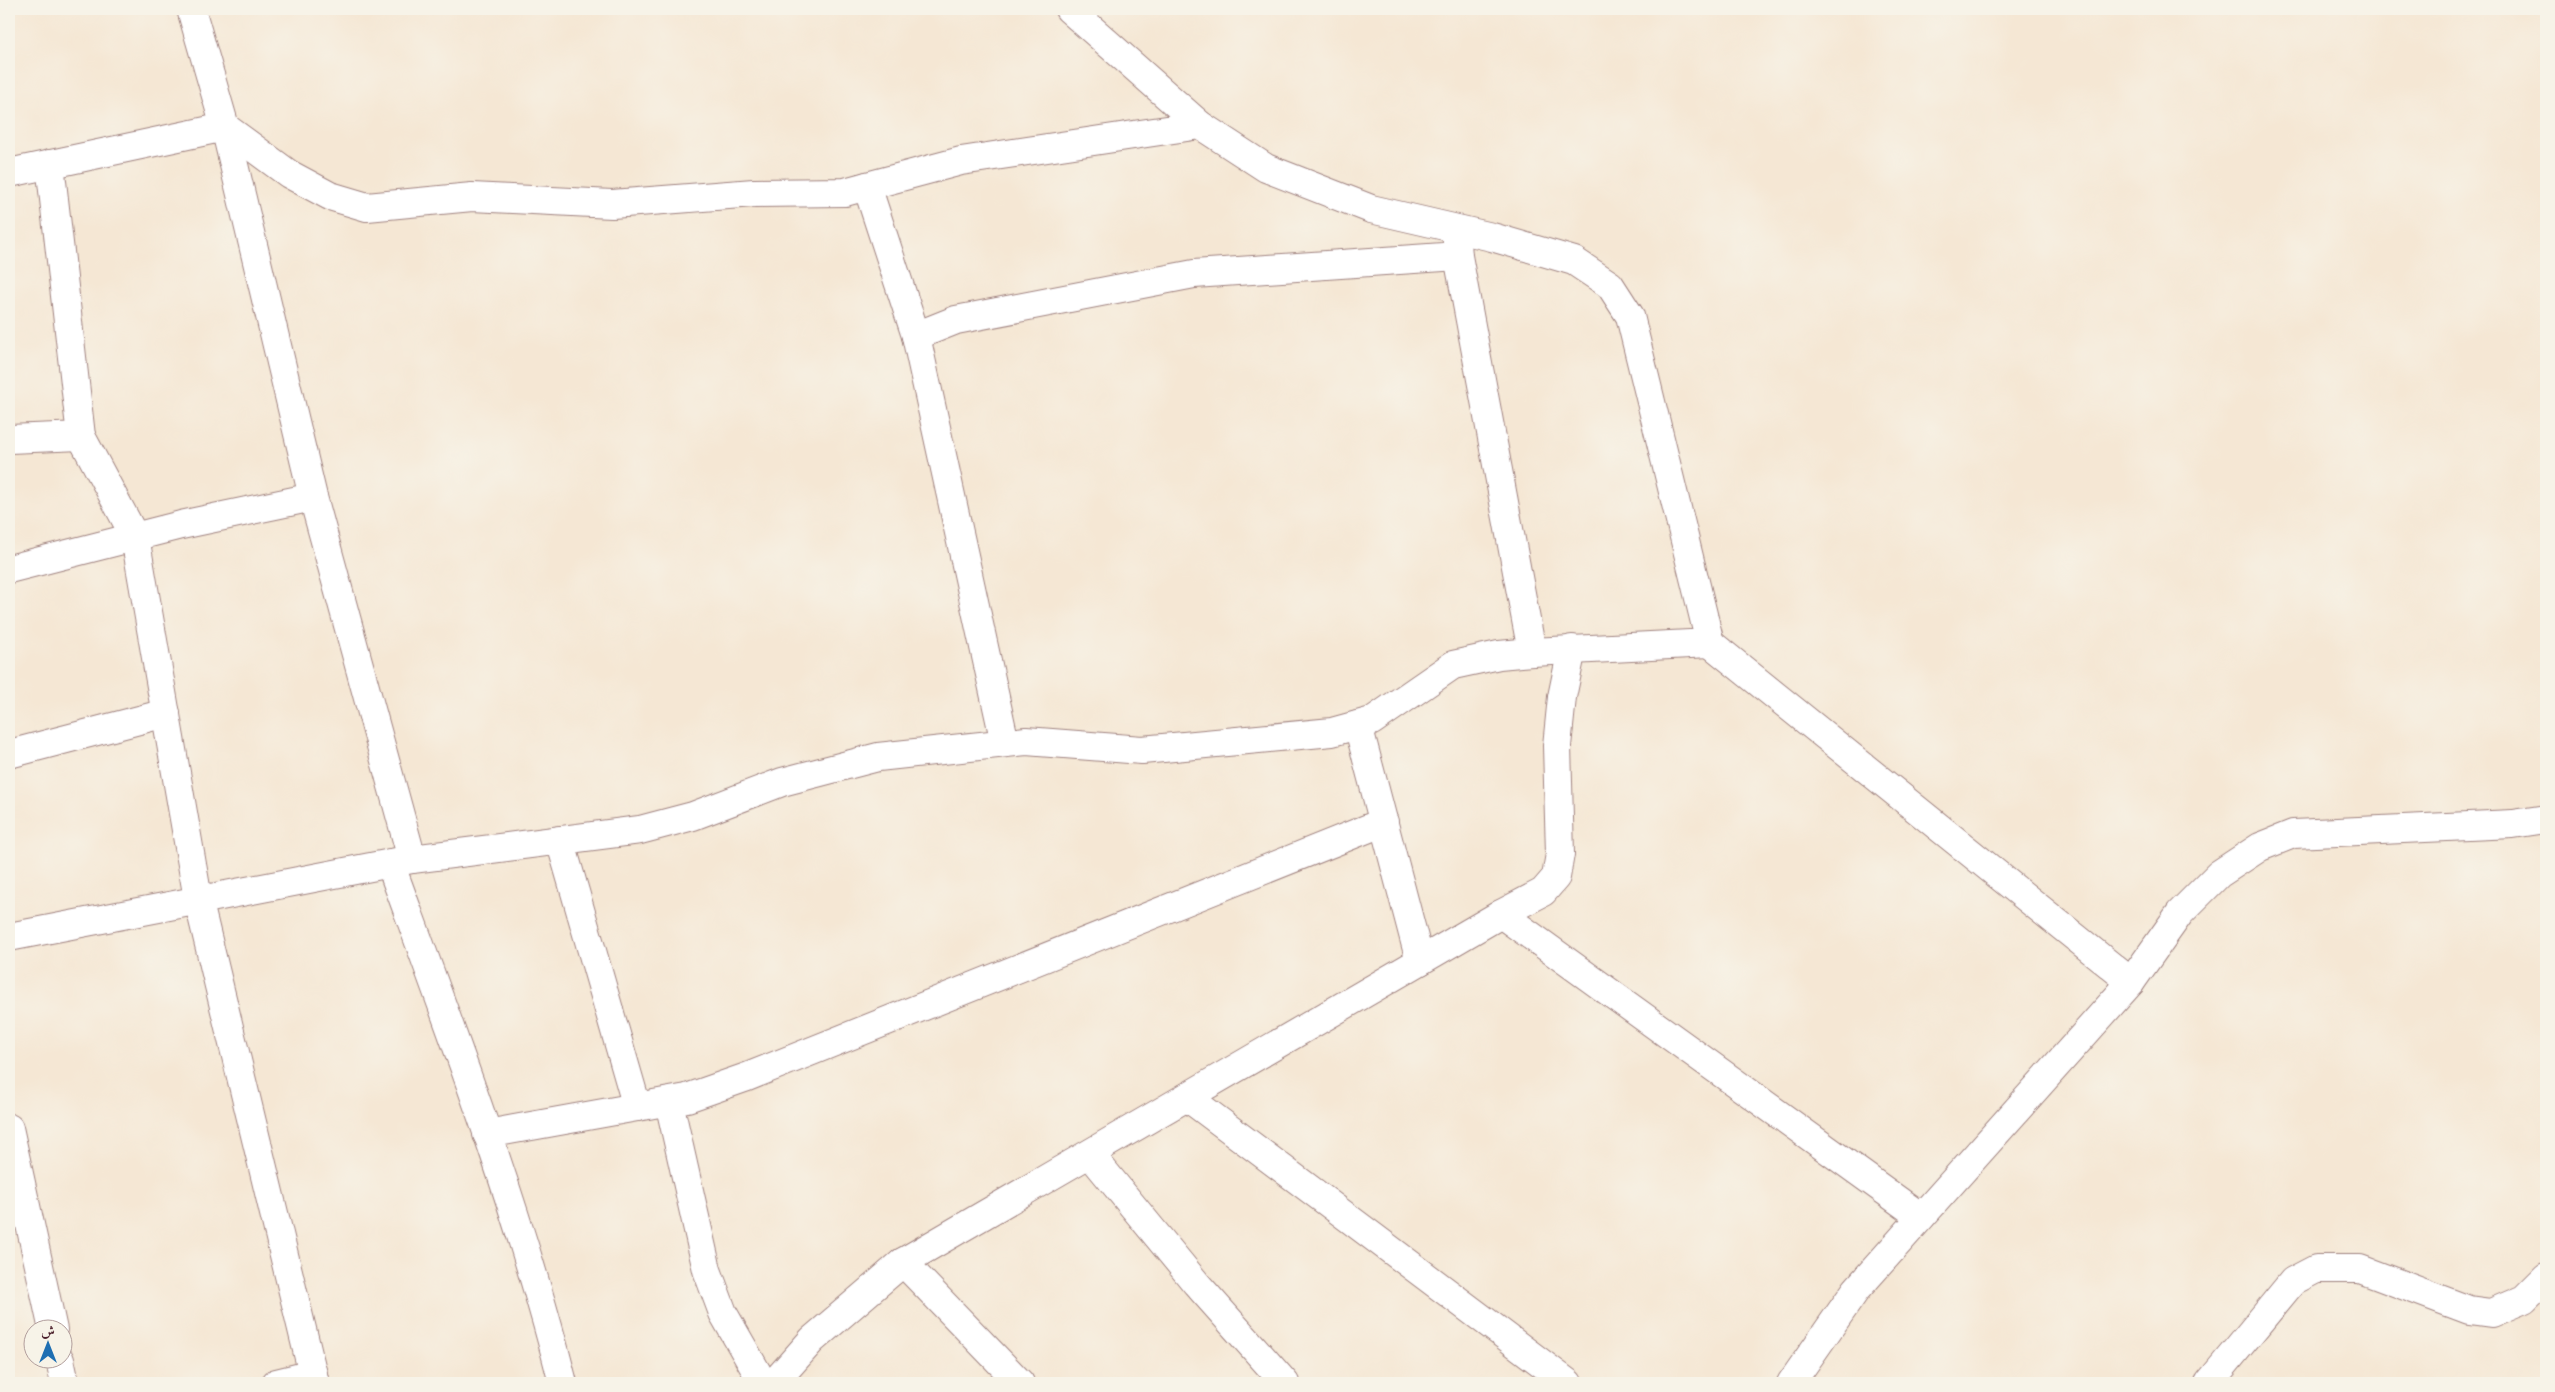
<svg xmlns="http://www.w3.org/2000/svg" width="2555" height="1392" font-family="Vollkorn,Amiri,serif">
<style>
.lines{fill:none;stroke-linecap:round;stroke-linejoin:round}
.minor-casing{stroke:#a08380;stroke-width:30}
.minor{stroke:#fff;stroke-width:28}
</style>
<rect width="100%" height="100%" fill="#f7f3e8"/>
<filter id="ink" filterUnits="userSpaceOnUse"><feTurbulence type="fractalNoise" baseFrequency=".02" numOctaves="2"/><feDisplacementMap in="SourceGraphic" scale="10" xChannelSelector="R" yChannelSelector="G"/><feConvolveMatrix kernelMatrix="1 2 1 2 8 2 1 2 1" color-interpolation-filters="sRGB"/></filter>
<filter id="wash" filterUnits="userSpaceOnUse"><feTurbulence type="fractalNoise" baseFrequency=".0096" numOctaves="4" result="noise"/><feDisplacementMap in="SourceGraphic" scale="20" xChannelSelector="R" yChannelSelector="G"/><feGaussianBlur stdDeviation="1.12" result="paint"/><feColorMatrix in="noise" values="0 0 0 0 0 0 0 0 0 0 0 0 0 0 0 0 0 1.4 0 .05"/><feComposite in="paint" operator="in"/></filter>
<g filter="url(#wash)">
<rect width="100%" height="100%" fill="#f5e7d4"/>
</g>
<g filter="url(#ink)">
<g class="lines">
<defs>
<g id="minor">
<polyline points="191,9 225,127 313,497 412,859"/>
<polyline points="9,173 225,127 289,174 330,196 367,207 472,197 612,204 754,193 845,192 867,186 916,336 956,320 1194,274 1458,256 1456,230"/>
<polyline points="867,186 961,161 1200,125"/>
<polyline points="1458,256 1532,652"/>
<polyline points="916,336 1005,743"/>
<polyline points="81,436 135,537 198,899 315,1383"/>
<polyline points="9,439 81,436 50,164"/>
<polyline points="9,569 181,525 313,497"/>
<polyline points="1710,643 2131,982"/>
<polyline points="1358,725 1420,961"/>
<polyline points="9,754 166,713"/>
<polyline points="560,840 637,1107"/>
<path d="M390,863C453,1035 518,1206 563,1383"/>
<polyline points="1501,914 1921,1217"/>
<polyline points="9,937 412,859 640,830 693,816 782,782 878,757 1026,741 1142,750 1332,732 1372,721 1453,665 1499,655 1532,652 1710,643 1630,316 1610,285 1574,261 1492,237 1371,209 1266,168 1200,125 1069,9"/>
<polyline points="1187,1097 1568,1383"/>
<polyline points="669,1102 707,1270 723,1313 763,1383"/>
<polyline points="9,1128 53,1330"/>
<polyline points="487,1134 687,1098 747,1077 1384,822"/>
<polyline points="1090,1154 1196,1283 1285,1383"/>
<polyline points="903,1262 1020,1383"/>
<polyline points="60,1360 65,1383"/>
<polyline points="276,1383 313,1374"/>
<polyline points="774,1383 812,1340 903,1262 1501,914 1543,892 1556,877 1560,854 1557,746 1562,697 1572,649"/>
<polyline points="1791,1383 1856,1290 2131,982 2180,913 2219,874 2260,847 2293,834 2513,824 2546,819"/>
<polyline points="2209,1383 2293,1281 2316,1269 2360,1269 2469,1310 2491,1313 2524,1299 2546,1277"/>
</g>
</defs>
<use href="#minor" class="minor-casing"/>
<use href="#minor" class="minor"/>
</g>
</g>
<rect width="2555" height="1392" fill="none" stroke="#f7f3e8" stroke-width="30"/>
<g transform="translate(48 1344)"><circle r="24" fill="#f7f3e8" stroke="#b29e9c"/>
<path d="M0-4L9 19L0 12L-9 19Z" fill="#1f6fb2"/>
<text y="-8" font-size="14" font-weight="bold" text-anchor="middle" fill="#4a1f2b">ش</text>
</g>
</svg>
